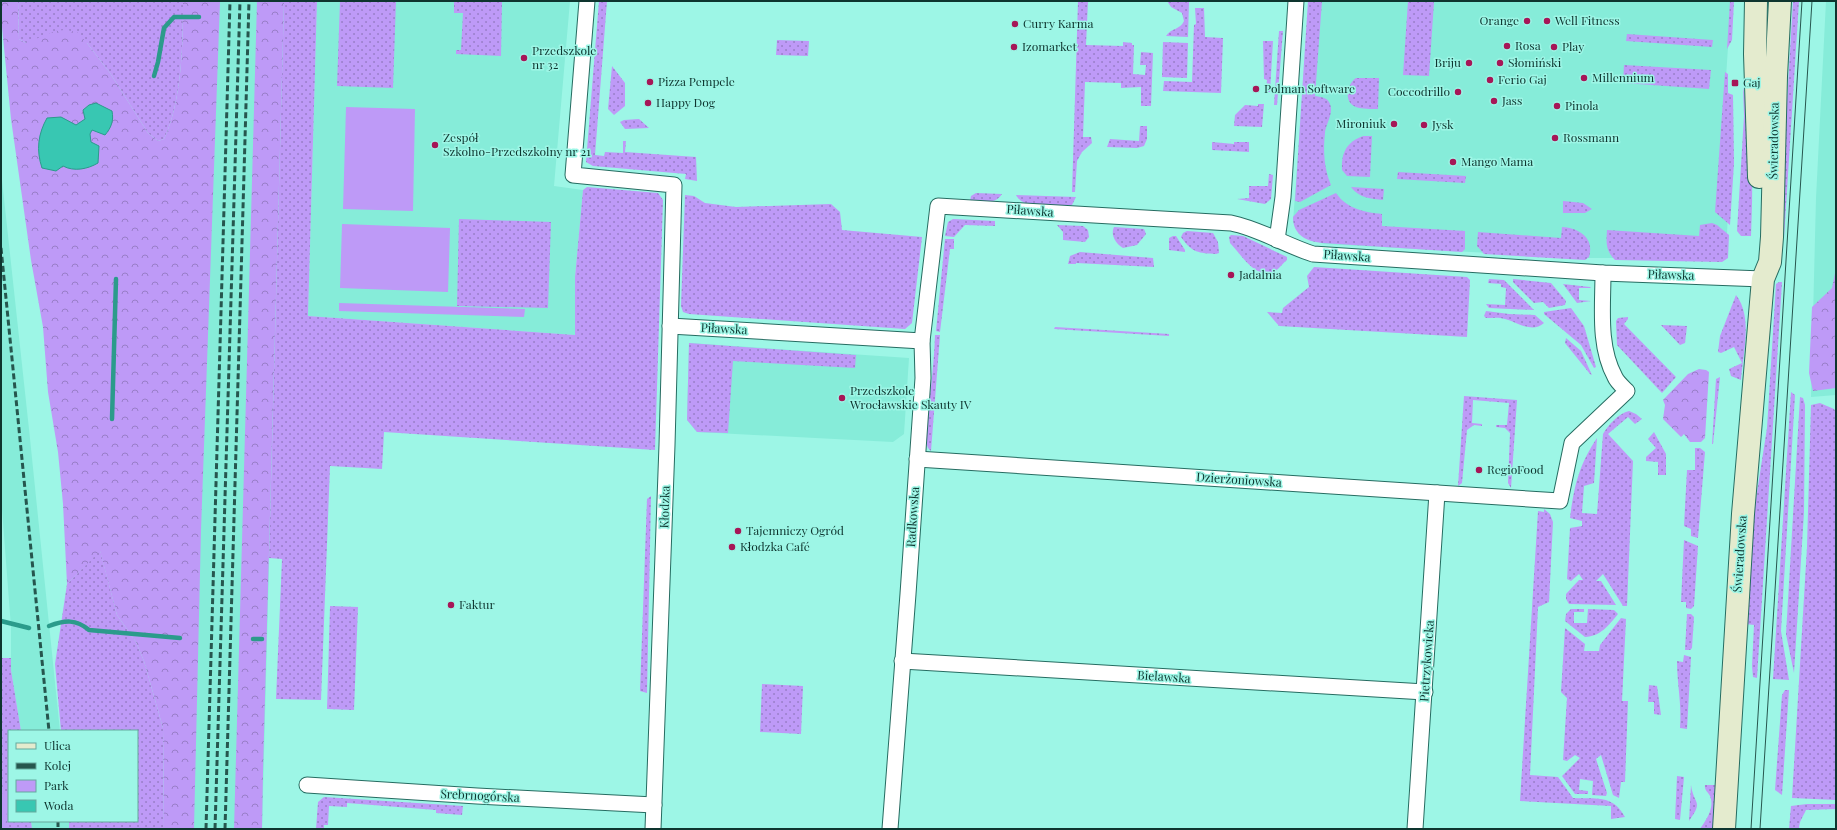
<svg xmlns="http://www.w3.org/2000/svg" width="1837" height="830" font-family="'Playfair Display',serif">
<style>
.built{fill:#86ecd9}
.green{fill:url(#green-dots)}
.forest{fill:url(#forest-crowns)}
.pitch{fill:#be9af7}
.water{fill:#38c7b2;stroke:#2b9b8b}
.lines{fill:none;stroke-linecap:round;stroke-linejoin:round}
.stream{stroke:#2b9b8b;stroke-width:4.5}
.street-casing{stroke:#266c61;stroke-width:17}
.secondary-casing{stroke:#266c61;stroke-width:24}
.street{stroke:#fff;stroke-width:15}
.secondary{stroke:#e4ebce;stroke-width:22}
.tram{stroke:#26564e;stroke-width:1}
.rail{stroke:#26564e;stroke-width:3;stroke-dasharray:6 3;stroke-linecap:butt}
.poi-dot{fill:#a61657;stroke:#9df6e6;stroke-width:1.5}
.labels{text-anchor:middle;stroke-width:3;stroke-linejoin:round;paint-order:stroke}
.poi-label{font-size:12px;fill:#0e352f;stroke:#9df6e6;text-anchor:start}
.street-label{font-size:12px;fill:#0e352f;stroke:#9df6e6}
</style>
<defs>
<pattern id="green-dots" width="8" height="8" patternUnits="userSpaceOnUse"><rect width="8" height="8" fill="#be9af7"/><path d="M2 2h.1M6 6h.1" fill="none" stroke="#997ec8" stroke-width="1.8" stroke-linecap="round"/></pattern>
<pattern id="forest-crowns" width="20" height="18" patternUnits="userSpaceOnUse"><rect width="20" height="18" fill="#be9af7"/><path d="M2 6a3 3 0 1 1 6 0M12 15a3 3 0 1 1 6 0" fill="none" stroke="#997ec8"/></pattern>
</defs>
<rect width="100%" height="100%" fill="#9df6e6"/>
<g class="built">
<polygon points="185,1 284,1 262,829 185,829"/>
<polygon points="317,1 570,1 554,186 583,190 575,277 575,335 308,316"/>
<polygon points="1309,1 1731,1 1725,93 1733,95 1726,258 1583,258 1324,244 1300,234 1293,222"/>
<polygon points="1826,1 1836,1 1836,395 1811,397 1816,198"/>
<polygon points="1,171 29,429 60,731 21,731 11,670 11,627 1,496"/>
<polygon points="689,343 909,358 904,434 893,442 697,432 687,420"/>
<polygon points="31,821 70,821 71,829 32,829"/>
</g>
<g class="green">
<path d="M18,1H183C183,43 182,101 164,139L158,141L148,133L110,73L87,43H26L19,39Z"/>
<polygon points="284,1 317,1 308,316 575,335 575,277 583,190 587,187 658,193 663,200 655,450 384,432 382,469 330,466 321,700 276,699 282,559 269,558"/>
<polygon points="340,1 396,1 393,88 337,86"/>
<polygon points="454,1 502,1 501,56 456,54 456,50 461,50 463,13 454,13"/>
<polygon points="599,1 607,1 595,155 604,156 605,152 623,153 623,141 626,141 625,152 696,157 697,181 685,179 686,174 593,166 586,162"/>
<polygon points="1078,1 1088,1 1086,45 1123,46 1123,42 1132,43 1132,45 1134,45 1133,74 1145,75 1146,65 1140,65 1141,52 1153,53 1151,106 1141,106 1141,87 1121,88 1121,83 1085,82 1083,137 1091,137 1092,143 1082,152 1077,161 1075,192 1072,192"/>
<path d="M1167,1L1189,2L1188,37L1166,36C1171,28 1180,30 1184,21L1182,13L1171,7Z"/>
<path d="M1308,1H1322L1315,96C1320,97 1326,97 1329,102C1335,112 1326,123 1325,133C1323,150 1324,169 1331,185L1300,202L1295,201Z"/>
<polygon points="1408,1 1434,2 1429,76 1403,75"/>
<polygon points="1730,1 1734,1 1732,40 1727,49"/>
<polygon points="1793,1 1799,1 1784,238 1779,238"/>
<polygon points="1195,8 1204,8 1205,37 1223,38 1221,93 1163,91 1164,81 1192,82 1194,25 1196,24"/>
<polygon points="1279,31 1283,31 1277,105 1274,105"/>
<polygon points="1627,34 1713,40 1712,47 1626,41"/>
<polygon points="777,40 809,41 808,56 776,55"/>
<polygon points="1263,41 1273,41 1270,92 1266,92 1267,80 1264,79"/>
<polygon points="1163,42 1188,43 1187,78 1162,77"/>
<polygon points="1624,65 1711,70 1709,89 1623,83"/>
<polygon points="612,66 625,83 625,106 614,115 608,109"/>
<polygon points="1725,72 1728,74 1728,93 1733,95 1734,163 1730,225 1715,212"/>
<path d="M1356,78H1379L1378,109C1371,109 1362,109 1356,107C1343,102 1347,84 1356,78Z"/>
<path d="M1743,87C1754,136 1753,187 1751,236H1741L1737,231L1744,116Z"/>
<polygon points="1258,104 1264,104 1262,127 1234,126 1235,115 1245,105 1258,106"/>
<polygon points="639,119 649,128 625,129 620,122 624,120"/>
<polygon points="1140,126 1147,126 1147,139 1144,146 1137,148 1107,147 1110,139 1139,141"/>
<path d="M1363,136H1372L1370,177L1347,176L1342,170C1341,152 1347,142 1363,136Z"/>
<polygon points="1212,142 1234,144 1234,142 1249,142 1249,152 1212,150"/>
<polygon points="1398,172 1466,176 1465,183 1397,179"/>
<polygon points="1269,174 1273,175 1271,199 1265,204 1237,199 1249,198 1249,186 1268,186"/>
<path d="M1351,187L1384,189L1383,200C1371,199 1359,198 1351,187Z"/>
<path d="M976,193L1002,194C995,205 982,202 970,201L971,196Z"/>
<path d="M1336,193C1347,209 1364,212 1382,214V226L1465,231V249L1462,252L1322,243C1306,241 1293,235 1293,217L1299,210Z"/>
<polygon points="685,195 694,196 705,203 736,207 831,204 840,212 842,230 922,237 912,323 905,329 689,314 683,312 681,306"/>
<path d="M1016,195L1076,197L1072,205L1066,206C1051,205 1023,210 1016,195Z"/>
<polygon points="1563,201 1583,203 1592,209 1585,213 1563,213"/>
<polygon points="459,219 551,222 548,308 457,306"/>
<polygon points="953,219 995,221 995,226 965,225 954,237 945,236 948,222"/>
<path d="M1712,223L1717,225L1729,235L1728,258L1722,262L1615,260C1606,251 1606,243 1607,230L1699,236L1700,225Z"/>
<polygon points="1057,225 1083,226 1088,230 1089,237 1085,242 1063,240 1063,232"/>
<path d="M1114,227L1144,229L1146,234L1137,245L1123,248C1116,244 1110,235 1114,227Z"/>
<path d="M1562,227C1578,228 1595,237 1589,257L1585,260L1484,254L1477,246L1478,232L1561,238Z"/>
<path d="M1187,231L1213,233L1218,242L1219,253L1216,254C1199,253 1192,253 1181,237L1183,233Z"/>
<path d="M1231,235L1243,236L1287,257V260C1283,263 1280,268 1275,271C1257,282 1240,253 1230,243L1229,237Z"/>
<polygon points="1173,236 1176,236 1185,250 1185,252 1169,250 1169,238"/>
<polygon points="945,239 954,239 954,249 950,249 940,332 936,331"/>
<polygon points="1080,252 1153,258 1154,267 1076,263 1076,264 1068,264 1070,256"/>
<polygon points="1314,267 1467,277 1470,280 1467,337 1279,326 1267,312 1282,313 1283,308 1309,287 1307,276"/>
<polygon points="1489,279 1504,280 1534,310 1489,308 1486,304 1505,305 1506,288 1501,287 1501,284 1488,283"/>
<polygon points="1513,279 1551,283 1566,301 1565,305 1549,308 1543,302 1534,303 1513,282"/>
<polygon points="1779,282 1782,282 1757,678 1753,677 1752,666 1754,625 1746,624 1753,518 1767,428 1776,284"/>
<polygon points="1563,284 1590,287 1591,288 1579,288 1579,300 1591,301 1577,303"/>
<path d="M1736,295C1753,317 1743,353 1741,380L1731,376L1729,369L1742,363L1734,347L1721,353L1718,352L1720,336Z"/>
<polygon points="1571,308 1584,326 1596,367 1594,368 1581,345 1544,314 1544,312"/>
<path d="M1486,311L1509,314L1535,315L1544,323C1532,334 1517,322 1505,319C1499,317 1492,318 1486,318L1484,316Z"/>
<polygon points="1628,317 1628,319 1624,324 1676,377 1662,393 1617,345 1616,321 1618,318"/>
<polygon points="1661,325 1687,326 1685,343 1680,345"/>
<polygon points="1055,327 1169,334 1169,336 1054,329"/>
<path d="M935,335H940L931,451L928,448L926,442C928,406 934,371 935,335Z"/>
<polygon points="1566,338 1581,351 1592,375 1590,374 1565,343"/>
<polygon points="689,343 856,355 855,368 733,361 728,433 697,432 687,420"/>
<polygon points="1720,377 1713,444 1712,444 1716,379"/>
<polygon points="1791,392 1795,395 1781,631 1789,680 1773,679"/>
<polygon points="1464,396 1517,400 1511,488 1508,483 1510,433 1505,428 1496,427 1496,425 1507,425 1509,403 1473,400 1472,423 1482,424 1482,426 1474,425 1467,430 1462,483 1458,486"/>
<polygon points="1800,397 1803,398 1805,405 1804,512 1794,673 1786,634"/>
<polygon points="1820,403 1834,409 1836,412 1836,800 1792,798 1807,547 1811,405"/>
<path d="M1629,411L1636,414L1642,419L1635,424L1628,417L1608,434L1633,461L1627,606H1623L1603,574L1596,581H1601L1616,605L1569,604L1566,599V594L1579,580H1583L1579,574L1571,581L1567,579L1570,528L1582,526V521L1570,518C1574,486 1579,465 1597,438L1594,483L1584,486L1582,513L1597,514L1603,434C1608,425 1619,413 1629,411Z"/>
<polygon points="1654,432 1666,454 1666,475 1658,475 1658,462 1646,461 1646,457 1656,448 1648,439"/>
<polygon points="1695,448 1700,448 1705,452 1698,538 1691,536 1691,529 1684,526 1687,470 1695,470"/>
<polygon points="651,496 647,693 640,691 647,499"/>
<path d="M1544,509L1550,514L1553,522L1549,602L1538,607L1530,775L1558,777L1573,798C1595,799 1613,794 1625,817L1611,819V806L1520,801L1538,511L1544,512Z"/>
<polygon points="1684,540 1698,546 1694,606 1691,609 1686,608 1686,602 1681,602"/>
<polygon points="100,550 117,615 136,642 144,661 163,728 164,829 69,829 69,821 137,821 137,731 61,731 55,664 67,584"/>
<polygon points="330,606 358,607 354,710 327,709"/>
<path d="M1571,609H1584V612H1574V623H1587L1588,609L1614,610L1618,614C1608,626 1601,636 1585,637L1565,621L1566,614Z"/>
<polygon points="1687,614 1691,614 1694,617 1692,648 1690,650 1685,650"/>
<polygon points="1621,618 1626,619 1622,701 1628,701 1625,782 1621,782 1619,798 1613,795 1601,755 1596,759 1607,793 1606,796 1592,795 1593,781 1580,779 1579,790 1588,791 1588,794 1575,794 1562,776 1580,758 1575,755 1567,761 1563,760 1567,698 1561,692 1565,628 1585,644 1584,651 1599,651 1600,645"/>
<path d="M1684,655L1691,657L1687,729L1680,728C1682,705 1677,684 1677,661L1683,662Z"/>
<polygon points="1,658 11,658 11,670 21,731 9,731 9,821 31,821 32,829 1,829"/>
<polygon points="762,684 803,686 801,734 760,732"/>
<polygon points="1649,685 1657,686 1661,715 1654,714 1654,702 1648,702"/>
<polygon points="1785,690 1789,690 1782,795 1775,790 1782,695"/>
<polygon points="1677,776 1684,777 1680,820 1675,819"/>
<path d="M1691,785C1694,806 1704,800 1689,821Z"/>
<path d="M1705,785H1715L1713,829H1700C1706,820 1715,808 1710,796C1708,792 1704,790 1705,785Z"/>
<polygon points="324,797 463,806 462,815 436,813 436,810 347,803 347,807 329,806 328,825 324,825 324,829 316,829 318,802"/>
<path d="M1807,804H1836V809L1806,810C1803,817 1799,821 1799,829H1789L1791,806Z"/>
</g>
<g class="forest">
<path d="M1,1H18L19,39L26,43L55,31L65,30L77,32L87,43L110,73L148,133L158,141L164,139C182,101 183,43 183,1H220L201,530L194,829H164L163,728L144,661L136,642L117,615L100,551L67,584L63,504L58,452L48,392L43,327L31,260L11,119L1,17Z"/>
<polygon points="257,1 284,1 263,772 262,829 234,829"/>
<polygon points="1836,268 1836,388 1813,391 1809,373 1812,307 1832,288"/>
<polygon points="1699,369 1706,370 1709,372 1705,438 1701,442 1690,442 1684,434 1681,437 1663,419 1665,405 1663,400 1688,374"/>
</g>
<g class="pitch">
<polygon points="346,107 415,109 413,211 343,209"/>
<polygon points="342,224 450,228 448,292 340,288"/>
<polygon points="339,303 525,309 524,317 339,311"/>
<polygon points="1,793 9,794 5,829 1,829"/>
</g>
<path class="water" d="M96,103L112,111C114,121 111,128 105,135L92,130L90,134L91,142L99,146L98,163C88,169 74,172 63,166L56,171L42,168C36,150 38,134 47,118L61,117L76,125L85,119L83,110L89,105Z"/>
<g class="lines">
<g class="stream">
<polyline points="154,76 158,62 164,28 174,17 199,17"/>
<polyline points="112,419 116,279"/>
<polyline points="1,621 29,628"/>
<path d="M49,626C65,620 76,619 89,630L180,638"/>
<polyline points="253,639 262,639"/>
</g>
<defs>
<g id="street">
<polyline points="587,1 573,175 674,185 667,445 653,829"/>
<polyline points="1277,240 1283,197 1296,1"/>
<polyline points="670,326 922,341"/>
<path d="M917,459L1560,501L1572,443L1627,391C1623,387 1617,382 1615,377C1598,346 1603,307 1603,273"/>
<polyline points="902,661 1425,692"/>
<polyline points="307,785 477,796 654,805"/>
<path d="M890,829L908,594L923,378L922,341L938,206L1231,223C1260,229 1285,245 1313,254L1603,273L1763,279"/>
<polyline points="1415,829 1437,493"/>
</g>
<g id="secondary">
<polyline points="1756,1 1755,54 1759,177"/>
<polyline points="1724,829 1743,514 1763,279 1770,262 1772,237 1776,76 1780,1"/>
</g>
</defs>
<use href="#street" class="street-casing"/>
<use href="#secondary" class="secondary-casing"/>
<use href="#street" class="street"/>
<use href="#secondary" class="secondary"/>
<g class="tram">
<polyline points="1751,829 1802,1"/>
<polyline points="1760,829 1812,1"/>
</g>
<g class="rail">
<polyline points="1,248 49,731"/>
<polyline points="58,821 58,829"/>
<polyline points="206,829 230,1"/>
<polyline points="215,829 240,1"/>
<polyline points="225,829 249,1"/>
</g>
</g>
<g class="poi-dot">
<circle cx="1527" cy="21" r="4"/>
<circle cx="1547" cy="21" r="4"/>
<circle cx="1015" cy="24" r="4"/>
<circle cx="1507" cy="46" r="4"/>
<circle cx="1014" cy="47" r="4"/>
<circle cx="1554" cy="47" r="4"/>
<circle cx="524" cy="58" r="4"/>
<circle cx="1469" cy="63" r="4"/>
<circle cx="1500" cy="63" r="4"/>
<circle cx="1584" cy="78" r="4"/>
<circle cx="1490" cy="80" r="4"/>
<circle cx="650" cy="82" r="4"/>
<rect x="1731" y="79" width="8" height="8" rx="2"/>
<circle cx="1256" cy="89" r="4"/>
<circle cx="1458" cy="92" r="4"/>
<circle cx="1494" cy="101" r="4"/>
<circle cx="648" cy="103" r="4"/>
<circle cx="1557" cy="106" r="4"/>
<circle cx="1394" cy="124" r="4"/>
<circle cx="1424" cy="125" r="4"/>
<circle cx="1555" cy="138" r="4"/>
<circle cx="435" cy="145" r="4"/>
<circle cx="1453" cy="162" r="4"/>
<circle cx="1231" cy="275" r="4"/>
<circle cx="842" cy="398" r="4"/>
<circle cx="1479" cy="470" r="4"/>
<circle cx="738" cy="531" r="4"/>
<circle cx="732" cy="547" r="4"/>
<circle cx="451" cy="605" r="4"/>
</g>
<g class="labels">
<g class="poi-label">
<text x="1519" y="25" text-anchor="end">Orange</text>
<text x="1555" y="25">Well Fitness</text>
<text x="1023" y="28">Curry Karma</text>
<text x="1515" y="50">Rosa</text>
<text x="1022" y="51">Izomarket</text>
<text x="1562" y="51">Play</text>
<text x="532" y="55">Przedszkole<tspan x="532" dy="14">nr 32</tspan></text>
<text x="1461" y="67" text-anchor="end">Briju</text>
<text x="1508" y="67">Słomiński</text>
<text x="1592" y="82">Millennium</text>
<text x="1498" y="84">Ferio Gaj</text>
<text x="658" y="86">Pizza Pempele</text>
<text x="1743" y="87">Gaj</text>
<text x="1264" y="93">Polman Software</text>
<text x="1450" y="96" text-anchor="end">Coccodrillo</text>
<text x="1502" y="105">Jass</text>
<text x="656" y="107">Happy Dog</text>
<text x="1565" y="110">Pinola</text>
<text x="1386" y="128" text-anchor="end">Mironiuk</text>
<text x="1432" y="129">Jysk</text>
<text x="443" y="142">Zespół<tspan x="443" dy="14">Szkolno-Przedszkolny nr 21</tspan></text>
<text x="1563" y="142">Rossmann</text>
<text x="1461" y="166">Mango Mama</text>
<text x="1239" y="279">Jadalnia</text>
<text x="850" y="395">Przedszkole<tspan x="850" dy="14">Wrocławskie Skauty IV</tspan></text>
<text x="1487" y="474">RegioFood</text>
<text x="746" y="535">Tajemniczy Ogród</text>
<text x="740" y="551">Kłodzka Café</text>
<text x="459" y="609">Faktur</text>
</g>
<g class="street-label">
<text transform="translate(1774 141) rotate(-89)" y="4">Świeradowska</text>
<text transform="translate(1030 211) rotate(4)" y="4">Piławska</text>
<text transform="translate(1347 256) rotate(4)" y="4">Piławska</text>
<text transform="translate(1671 275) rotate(2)" y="4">Piławska</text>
<text transform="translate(724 329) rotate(3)" y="4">Piławska</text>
<text transform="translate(1239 480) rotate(4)" y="4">Dzierżoniowska</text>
<text transform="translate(665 507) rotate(-88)" y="4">Kłodzka</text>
<text transform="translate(913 517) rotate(-86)" y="4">Radkowska</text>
<text transform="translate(1740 554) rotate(-86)" y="4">Świeradowska</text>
<text transform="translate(1427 661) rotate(-86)" y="4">Pietrzykowicka</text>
<text transform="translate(1164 677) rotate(4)" y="4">Bielawska</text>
<text transform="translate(480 796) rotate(3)" y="4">Srebrnogórska</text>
</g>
</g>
<rect width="1837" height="830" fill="none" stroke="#0e352f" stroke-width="4"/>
<rect x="8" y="730" width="130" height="92" fill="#9df6e6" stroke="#64a99d"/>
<rect x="16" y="743" width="20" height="6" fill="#e4ebce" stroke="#64a99d"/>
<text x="44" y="750" font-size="12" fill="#0e352f">Ulica</text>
<rect x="16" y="763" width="20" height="6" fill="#26564e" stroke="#64a99d"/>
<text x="44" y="770" font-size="12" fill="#0e352f">Kolej</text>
<rect x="16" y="780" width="20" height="12" fill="#be9af7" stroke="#64a99d"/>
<text x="44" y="790" font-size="12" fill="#0e352f">Park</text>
<rect x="16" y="800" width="20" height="12" fill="#38c7b2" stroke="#64a99d"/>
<text x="44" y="810" font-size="12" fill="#0e352f">Woda</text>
</svg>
